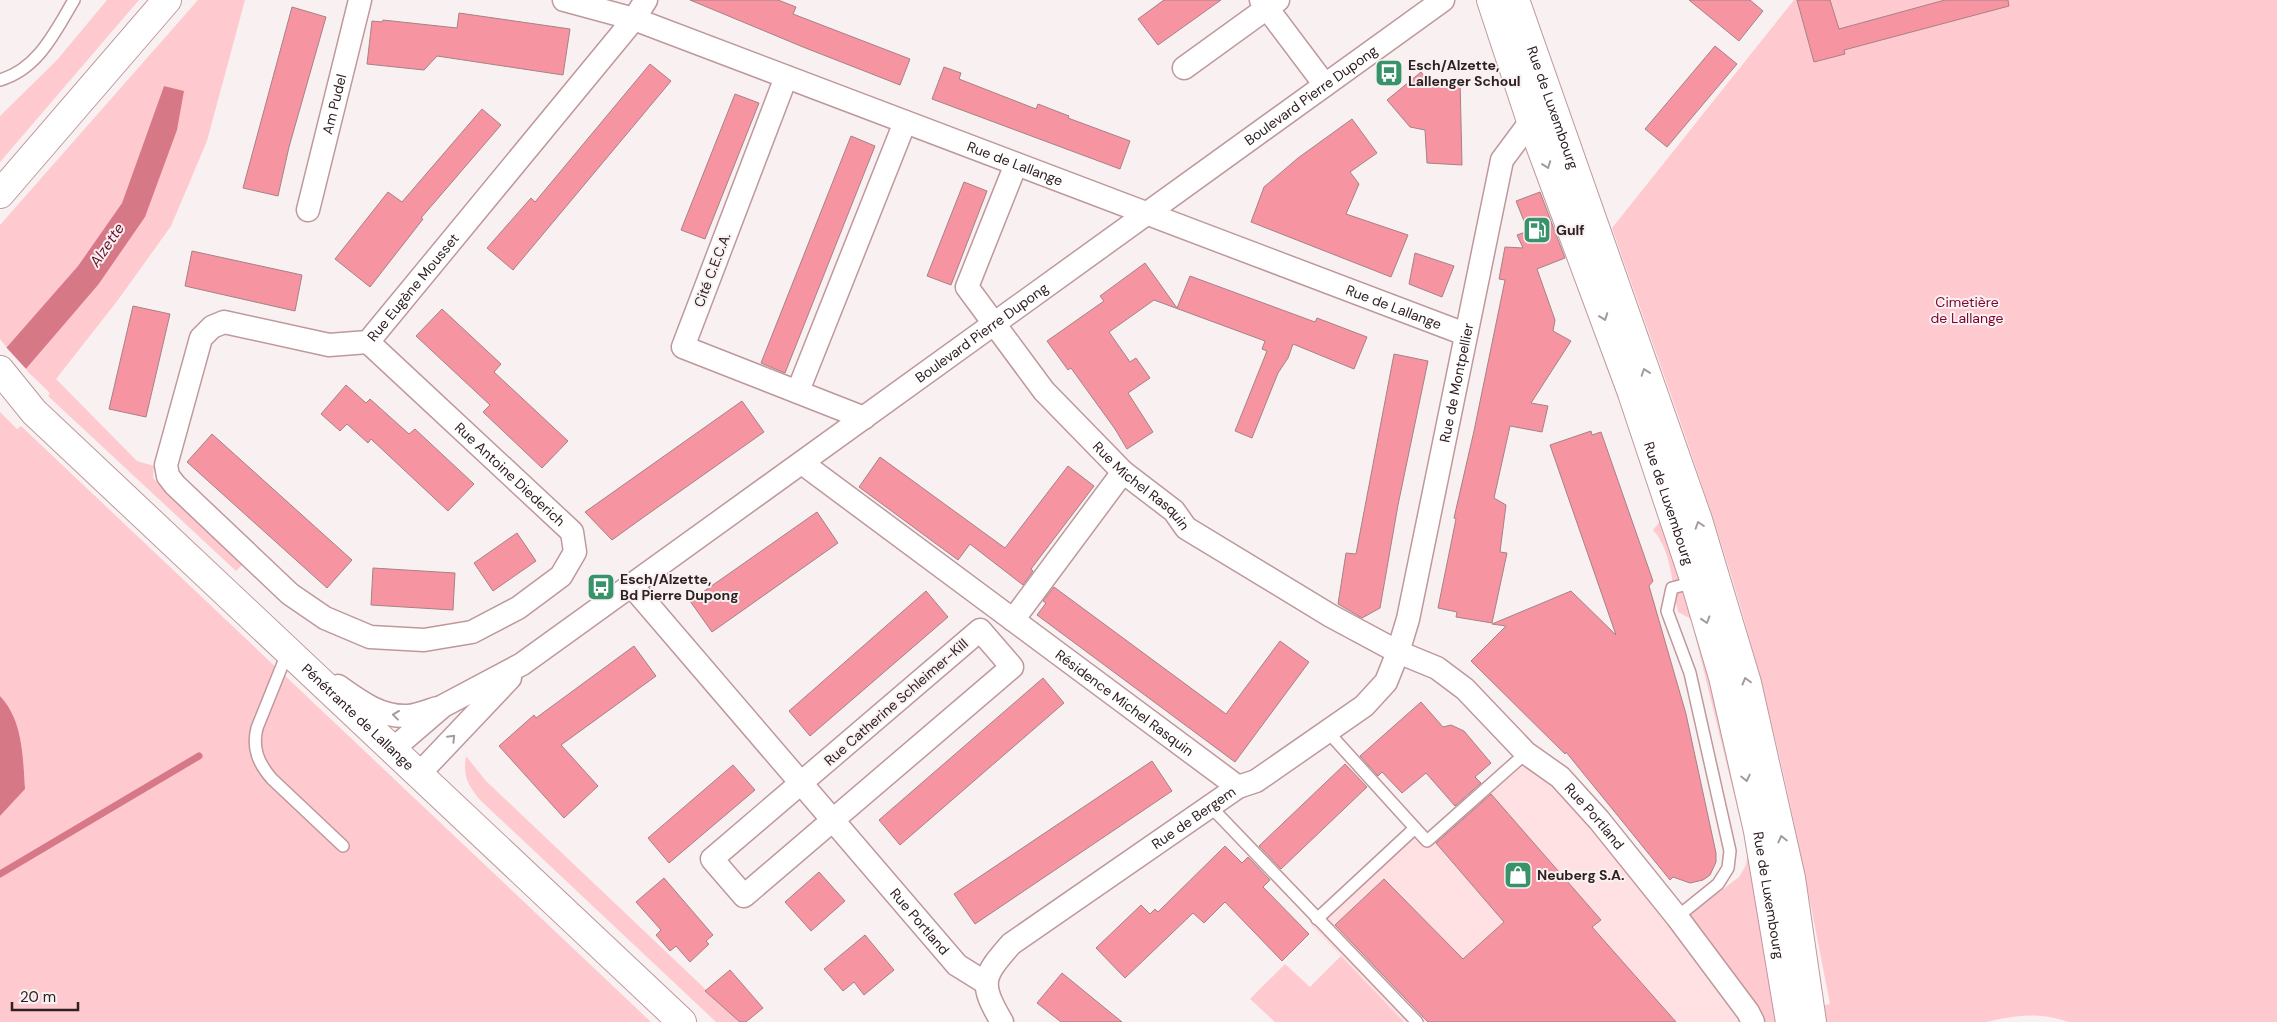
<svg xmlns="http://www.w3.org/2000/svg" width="2277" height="1022" font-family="'DM Sans',sans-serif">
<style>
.built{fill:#ffe0e3}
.green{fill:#fecad0}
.water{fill:#d77887}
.pier{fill:#f9f1f1}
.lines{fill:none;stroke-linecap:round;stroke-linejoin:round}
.stream{stroke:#d77887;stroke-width:7}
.building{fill:#f694a2;stroke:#a78185}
.lane-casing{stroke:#bf989c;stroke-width:14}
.street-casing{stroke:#bf989c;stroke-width:25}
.secondary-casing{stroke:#bf989c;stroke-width:30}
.primary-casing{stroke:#bf989c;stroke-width:30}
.lane{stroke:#fff;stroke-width:11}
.street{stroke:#fff;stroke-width:22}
.secondary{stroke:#fff;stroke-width:28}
.primary{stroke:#fff;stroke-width:28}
.oneway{stroke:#a19b9c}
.labels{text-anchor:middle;stroke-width:4;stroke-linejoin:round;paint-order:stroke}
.poi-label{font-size:14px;font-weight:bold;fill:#2f2022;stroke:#f9f1f1;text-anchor:start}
.street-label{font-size:14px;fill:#2f2022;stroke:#f9f1f1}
.park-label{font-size:14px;fill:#7e052f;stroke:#f9f1f1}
.water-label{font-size:15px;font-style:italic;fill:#671129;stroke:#f9f1f1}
</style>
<rect width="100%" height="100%" fill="#f9f1f1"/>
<polygon class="built" points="1526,753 1560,777 1753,1022 1404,1022 1311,925 1415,828 1427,841"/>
<g class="green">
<polygon points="107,0 139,0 0,162 0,116 57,60"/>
<polygon points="198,0 245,0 207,141 171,226 118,300 56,379 137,461 154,466 153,478 243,564 236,571 48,396 50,393 25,369 98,285 164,86 122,203 78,266 7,348 0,339 0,225"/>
<path d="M1794,0H2277V1022H2069C2039,1012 2016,1015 1986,1022H1822L1820,1006L1830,1004C1807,886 1785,768 1753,651C1714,508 1661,369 1612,228Z"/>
<path d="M0,412L17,429L21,426L651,1022H0V816L25,788C23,757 23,720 0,696Z"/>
<path d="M1670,509L1790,1022H1753L1680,922L1739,877L1746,865L1748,851L1691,619L1678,612C1672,586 1672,551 1653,530Z"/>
<path d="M466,756L486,781L740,1022H716L479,799C467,783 463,776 466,756Z"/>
<polygon points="1341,956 1404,1022 1275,1022 1250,999 1285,964 1310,987"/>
</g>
<g class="water">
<polygon points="164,86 184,91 177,130 145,217 98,285 0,399 0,355 78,266 122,203"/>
<path d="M0,696C23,720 23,757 25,789L0,816Z"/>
</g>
<polygon class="pier" points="5,346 27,370 0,402 0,351"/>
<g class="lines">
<polyline class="stream" points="0,874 199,756"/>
</g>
<g class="building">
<polygon points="690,0 778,0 796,7 793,14 910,59 900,85 803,47"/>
<polygon points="1164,0 1221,0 1158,45 1138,19"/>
<polygon points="1689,0 1750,0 1763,11 1739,41"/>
<polygon points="1797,0 1830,0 1839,29 1945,0 2008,0 2009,6 1844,50 1845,54 1814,62"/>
<polygon points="292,7 326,17 289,147 278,196 243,188"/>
<polygon points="459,13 570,29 563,75 437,56 424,70 367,64 372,21 382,22 383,20 457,28"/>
<polygon points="1715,46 1737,64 1667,147 1645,129"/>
<polygon points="650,64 671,81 513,270 487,248 531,198 535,202"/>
<polygon points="944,67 961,73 959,79 1036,109 1038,104 1069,116 1068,118 1130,141 1120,169 932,99"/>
<polygon points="1421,72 1427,80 1460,79 1462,165 1427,163 1425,130 1410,127 1387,100"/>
<polygon points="735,94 759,103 705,239 681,230"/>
<polygon points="482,109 501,125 421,218 423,219 370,287 335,259 388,192 402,202"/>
<polygon points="1352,119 1377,153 1350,172 1359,184 1346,214 1408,235 1391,277 1251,222 1264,187 1298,158"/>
<polygon points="851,136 875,146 785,373 761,363"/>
<polygon points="964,182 987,191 951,285 927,276"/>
<polygon points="1540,192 1565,258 1537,269 1555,320 1553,331 1571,341 1531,403 1548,406 1542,432 1510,426 1494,498 1506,505 1500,552 1507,553 1492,623 1456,617 1457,612 1438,608 1456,519 1454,518 1474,431 1505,280 1499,279 1505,247 1523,248 1517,235 1528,231 1516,201"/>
<polygon points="192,251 302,275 295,311 185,286"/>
<polygon points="1415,253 1454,266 1442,297 1409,284"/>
<polygon points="1145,263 1177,308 1190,276 1315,322 1317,318 1367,337 1354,369 1293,344 1288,358 1278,373 1252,438 1235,431 1267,351 1262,349 1265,341 1154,300 1109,332 1130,362 1136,358 1150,378 1128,393 1153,432 1127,449 1115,429 1071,368 1068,370 1047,341 1104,301 1100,296"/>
<polygon points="133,306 170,314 146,417 109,409"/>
<polygon points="442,309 501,364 494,372 568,441 542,468 483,412 490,405 416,336"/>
<polygon points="1394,354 1428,361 1398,505 1380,608 1362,618 1338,604 1346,553 1356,554"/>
<polygon points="346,385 366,403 370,399 409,434 415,429 474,484 448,511 371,439 368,443 347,424 340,431 321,414"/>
<polygon points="742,401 764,432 641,519 612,540 585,512"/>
<polygon points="1591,431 1592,435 1601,432 1653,581 1649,586 1686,714 1716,853 1716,862 1710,875 1703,880 1690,883 1673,877 1670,880 1566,752 1565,754 1471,661 1506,626 1492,624 1571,591 1616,635 1550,445"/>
<polygon points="212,434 352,560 327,588 187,462"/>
<polygon points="880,457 1005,548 1068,466 1094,486 1031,569 1033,571 1023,585 970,544 958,560 859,487"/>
<polygon points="817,512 838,543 712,632 690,601"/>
<polygon points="517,533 536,561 493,591 474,563"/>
<polygon points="373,568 455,573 453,610 371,605"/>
<polygon points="1054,587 1226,714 1280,641 1309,662 1235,762 1037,615 1046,603 1043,601"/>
<polygon points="926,591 948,617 810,736 789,711"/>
<polygon points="634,646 656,676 561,745 598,786 564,818 499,746 534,715 536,718"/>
<polygon points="1043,678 1064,703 900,845 879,820"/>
<polygon points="1421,702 1443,727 1451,725 1464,731 1491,763 1475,777 1481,783 1455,806 1426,773 1402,793 1382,772 1378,776 1360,756"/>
<polygon points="1152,761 1172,791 975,924 954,894"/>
<polygon points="1345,764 1367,787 1281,869 1259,846"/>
<polygon points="733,765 755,790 669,863 648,838"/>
<polygon points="1491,794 1601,920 1592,927 1676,1022 1428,1022 1335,925 1384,879 1463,959 1504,922 1436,843"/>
<polygon points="1225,846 1242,863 1248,857 1270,880 1263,887 1309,934 1282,961 1225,902 1204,923 1193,913 1125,978 1096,948 1141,905 1150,914 1155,909 1158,912"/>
<polygon points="819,872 845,901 811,931 785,902"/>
<polygon points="664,878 713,935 706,941 709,944 690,962 676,946 670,951 656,935 661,930 636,902"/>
<polygon points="865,935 894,970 864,995 854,982 843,991 824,969"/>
<polygon points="730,970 763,1008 746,1022 740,1022 705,991"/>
<polygon points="1062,973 1122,1022 1061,1022 1037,1003"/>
</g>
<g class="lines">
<defs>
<g id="lane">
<path d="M0,80C38,69 55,32 74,0"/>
<path d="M288,651L257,728C252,748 258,763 272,779L343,846"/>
<polyline points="1328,732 1415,828"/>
<polyline points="1210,806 1417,1022"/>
<polyline points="1677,917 1718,884 1728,868 1730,851 1690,673 1667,611 1672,588 1695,582"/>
<polyline points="1317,919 1415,828 1427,841 1526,753"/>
</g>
<g id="street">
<path id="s1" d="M564,0L634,19L1465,334"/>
<polyline points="1261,0 1325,85"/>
<polyline points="1184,68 1278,0"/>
<polyline points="786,77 683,347 864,418"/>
<path id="s2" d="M1016,164L967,287L1044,391L1123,472L1174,511L1186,528L1331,616L1398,652L1437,668L1465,689L1526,753L1560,777L1599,820L1677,917L1748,1012L1753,1022"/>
<path id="s3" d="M308,210L360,0"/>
<path id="s4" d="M368,342L572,532L575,552L561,576L518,608L472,632L424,640L370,637L325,618L290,594L175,485L168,476L166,465L201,338L212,327L224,322L329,345L368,342L634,19L646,0"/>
<polyline points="798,391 905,122"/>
<path id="s5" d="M802,463L1238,787"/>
<path id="s6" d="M632,586L957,965L986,983"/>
<polyline points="1013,620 1123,472"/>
<polygon points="980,630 1012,667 744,896 712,859"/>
<path d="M338,686C359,701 380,717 407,716C416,716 428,711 437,708"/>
<path id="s7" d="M393,749L443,706L522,664L1443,0"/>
<polyline points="419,774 510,678"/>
<path id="s8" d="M1002,1022C979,983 982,977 1011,944L1238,787L1256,781L1364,706L1386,682L1398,652L1408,619L1502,160L1531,121"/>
</g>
<g id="secondary">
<polyline points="0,194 167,0"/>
<path id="s9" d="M0,370L34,412L682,1022"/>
</g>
<g id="primary">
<path id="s10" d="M1491,0L1531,121L1632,393L1695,582L1723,677L1758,831L1790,1022"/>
<path id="s11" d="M1515,0L1698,520L1747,683L1791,878L1812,1022"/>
</g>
</defs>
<use href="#lane" class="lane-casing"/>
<use href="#street" class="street-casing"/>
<use href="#secondary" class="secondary-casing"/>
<use href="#primary" class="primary-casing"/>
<use href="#lane" class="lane"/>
<use href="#street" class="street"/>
<use href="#secondary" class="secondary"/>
<use href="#primary" class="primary"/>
</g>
<defs><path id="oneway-chevron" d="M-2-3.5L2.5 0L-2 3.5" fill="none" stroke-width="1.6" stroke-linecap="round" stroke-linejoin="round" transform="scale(1.25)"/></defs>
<g class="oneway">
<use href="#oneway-chevron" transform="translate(1547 165) rotate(70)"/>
<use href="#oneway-chevron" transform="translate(1604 317) rotate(70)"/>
<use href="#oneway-chevron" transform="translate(1645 372) rotate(-109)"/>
<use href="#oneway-chevron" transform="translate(1699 525) rotate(-108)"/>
<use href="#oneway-chevron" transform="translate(1706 620) rotate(73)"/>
<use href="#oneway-chevron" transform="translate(1746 681) rotate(-105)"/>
<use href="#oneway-chevron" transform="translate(396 715) rotate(-173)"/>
<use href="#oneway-chevron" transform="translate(452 738) rotate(-46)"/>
<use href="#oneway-chevron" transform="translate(1746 778) rotate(77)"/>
<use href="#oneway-chevron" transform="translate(1782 839) rotate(-103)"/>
</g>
<defs>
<symbol id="bus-square" viewBox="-11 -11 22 22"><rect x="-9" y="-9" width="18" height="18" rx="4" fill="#38936a" stroke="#f9f1f1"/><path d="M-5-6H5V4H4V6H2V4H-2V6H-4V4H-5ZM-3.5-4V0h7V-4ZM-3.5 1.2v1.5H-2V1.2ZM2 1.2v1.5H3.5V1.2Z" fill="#fff"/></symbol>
<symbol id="fuel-square" viewBox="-11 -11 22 22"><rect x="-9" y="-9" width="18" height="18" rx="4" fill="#38936a" stroke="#f9f1f1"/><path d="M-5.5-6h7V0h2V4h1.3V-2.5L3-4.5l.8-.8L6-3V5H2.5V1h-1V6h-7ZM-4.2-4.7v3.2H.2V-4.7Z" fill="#fff"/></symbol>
<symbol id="shop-square" viewBox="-11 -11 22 22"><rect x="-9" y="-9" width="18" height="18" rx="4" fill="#38936a" stroke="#f9f1f1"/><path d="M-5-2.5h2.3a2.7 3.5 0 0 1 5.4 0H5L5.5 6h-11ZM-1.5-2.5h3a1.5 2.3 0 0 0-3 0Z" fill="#fff"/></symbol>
</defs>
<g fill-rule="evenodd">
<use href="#bus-square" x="1373" y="57" width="32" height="32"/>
<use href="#fuel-square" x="1521" y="214" width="32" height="32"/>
<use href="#bus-square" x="585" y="571" width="32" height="32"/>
<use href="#shop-square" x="1502" y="859" width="32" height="32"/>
</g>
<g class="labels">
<g class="poi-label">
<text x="1408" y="70">Esch/Alzette,<tspan x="1408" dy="16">Lallenger Schoul</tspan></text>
<text x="1556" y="235">Gulf</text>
<text x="620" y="584">Esch/Alzette,<tspan x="620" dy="16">Bd Pierre Dupong</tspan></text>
<text x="1537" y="880">Neuberg S.A.</text>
</g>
<g class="street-label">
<text dy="5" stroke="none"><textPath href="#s7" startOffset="1128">Boulevard Pierre Dupong</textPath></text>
<text dy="5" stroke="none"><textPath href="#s3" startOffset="109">Am Pudel</textPath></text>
<text dy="5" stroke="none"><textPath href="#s11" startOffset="114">Rue de Luxembourg</textPath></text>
<text dy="5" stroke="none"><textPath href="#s1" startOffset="480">Rue de Lallange</textPath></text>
<text transform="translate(712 270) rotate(-69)" y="5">Cité C.E.C.A.</text>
<text dy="5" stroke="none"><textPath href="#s4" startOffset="1185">Rue Eugène Mousset</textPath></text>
<text dy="5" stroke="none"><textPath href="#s1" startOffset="885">Rue de Lallange</textPath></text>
<text dy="5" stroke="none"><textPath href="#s7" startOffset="722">Boulevard Pierre Dupong</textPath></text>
<text dy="5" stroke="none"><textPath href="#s8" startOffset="856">Rue de Montpellier</textPath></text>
<text dy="5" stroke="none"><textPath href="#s4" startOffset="194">Rue Antoine Diederich</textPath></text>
<text dy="5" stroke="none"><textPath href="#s2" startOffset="398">Rue Michel Rasquin</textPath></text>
<text dy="5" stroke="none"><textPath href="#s10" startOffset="534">Rue de Luxembourg</textPath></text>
<text transform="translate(896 702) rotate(-41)" y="5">Rue Catherine Schleimer-Kill</text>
<text dy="5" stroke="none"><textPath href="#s5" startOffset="402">Résidence Michel Rasquin</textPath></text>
<text dy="5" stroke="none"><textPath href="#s9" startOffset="499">Pénétrante de Lallange</textPath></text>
<text dy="5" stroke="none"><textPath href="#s2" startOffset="965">Rue Portland</textPath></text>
<text dy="5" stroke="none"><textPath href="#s8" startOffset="311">Rue de Bergem</textPath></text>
<text dy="5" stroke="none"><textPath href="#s10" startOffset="939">Rue de Luxembourg</textPath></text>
<text dy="5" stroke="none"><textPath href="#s6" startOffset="442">Rue Portland</textPath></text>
</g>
<g class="park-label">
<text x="1967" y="307">Cimetière<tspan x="1967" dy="16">de Lallange</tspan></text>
</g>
<g class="water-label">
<text transform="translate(107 245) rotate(-56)" y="5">Alzette</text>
</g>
</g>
<path d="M12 1002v8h66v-8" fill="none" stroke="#2f2022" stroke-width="2.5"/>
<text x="20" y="1002" font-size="15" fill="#2f2022" stroke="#f9f1f1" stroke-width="4" paint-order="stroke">20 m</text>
</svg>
